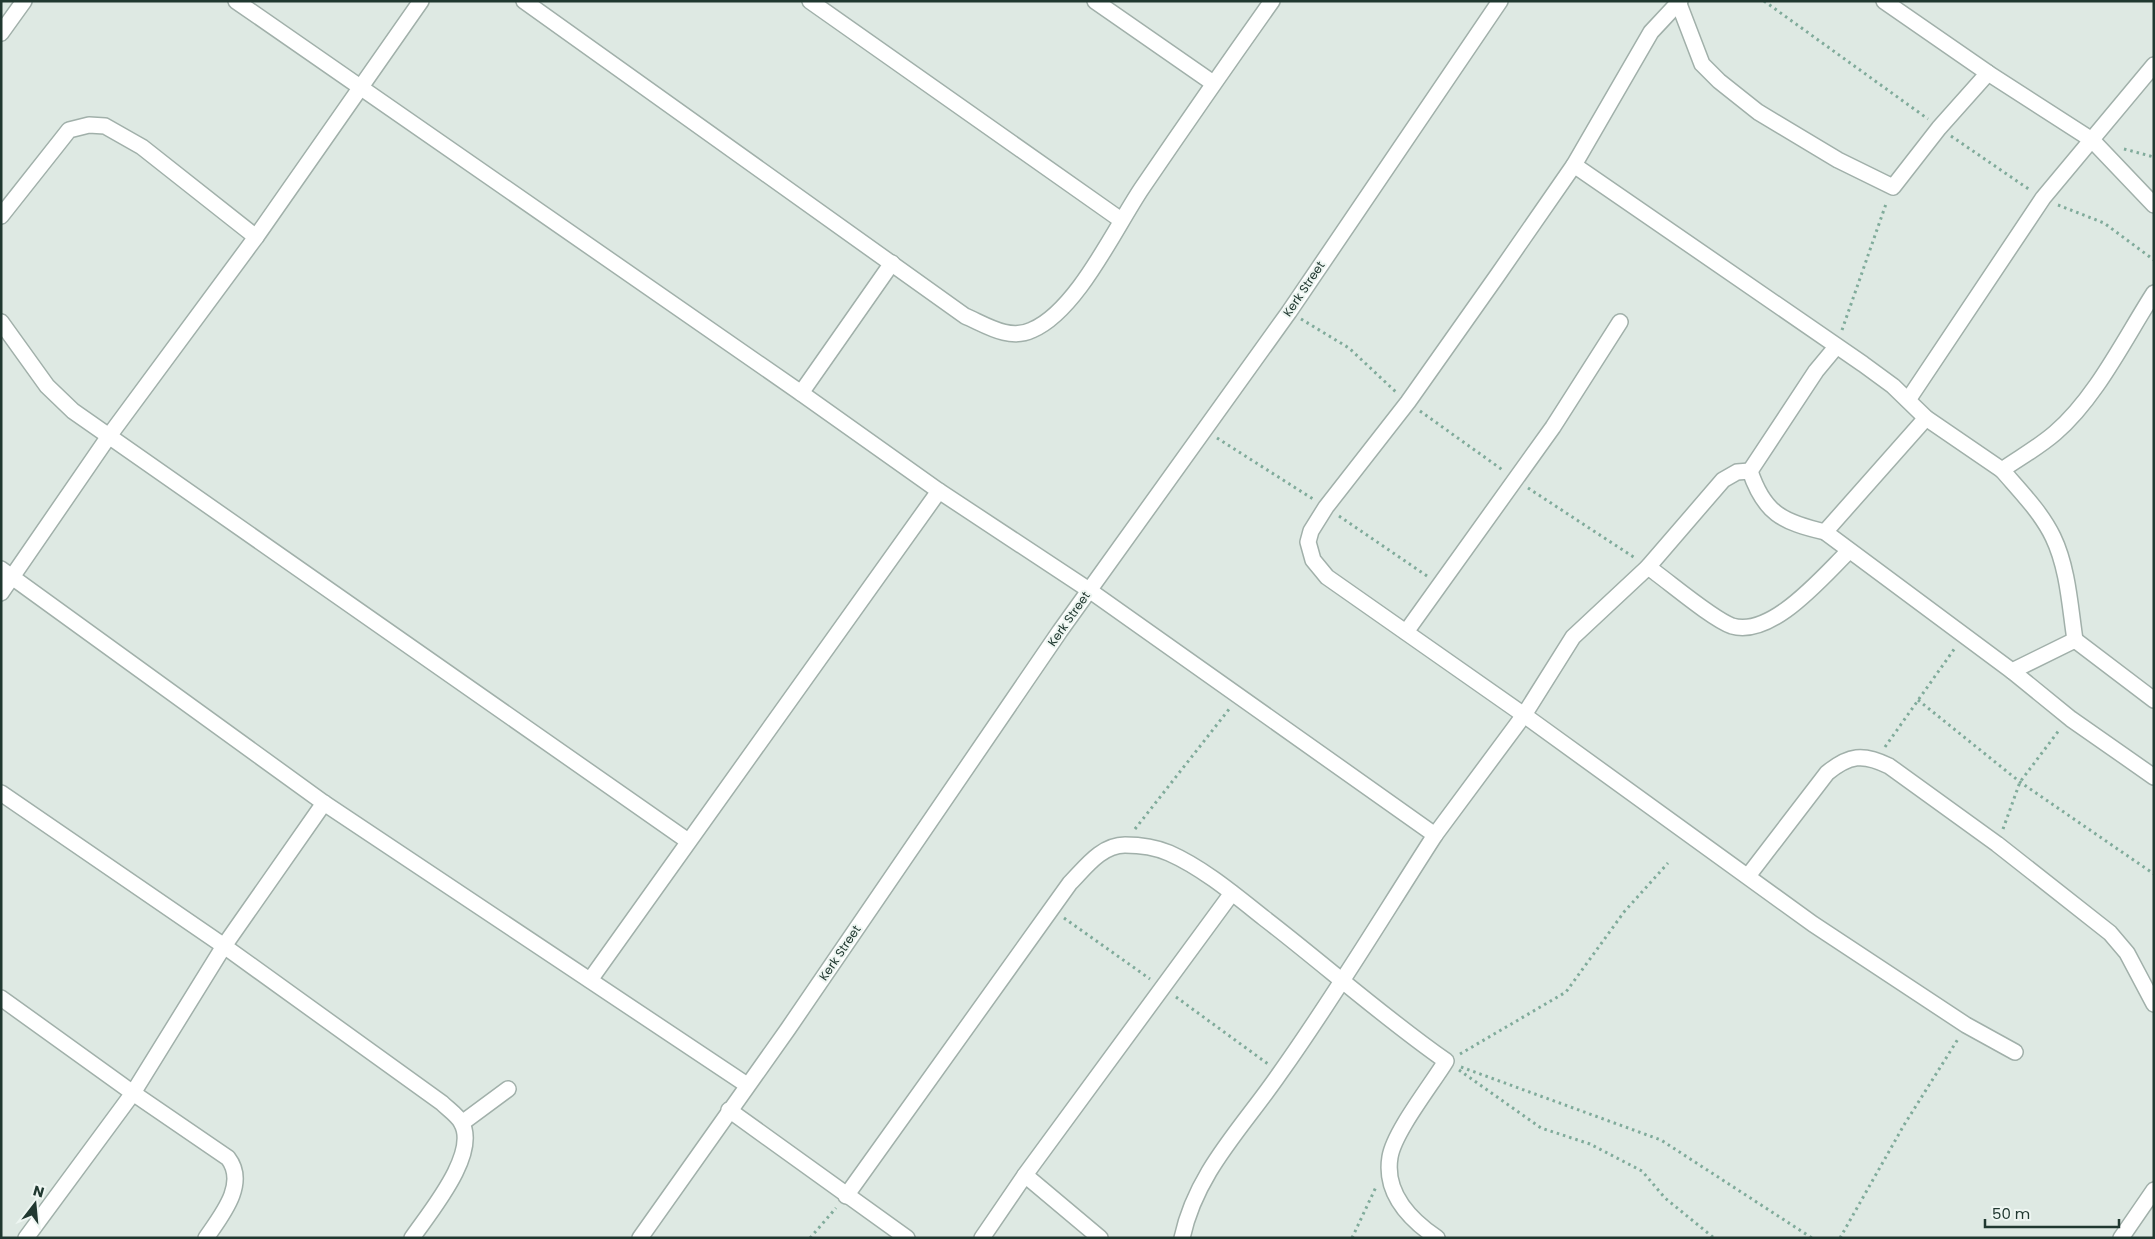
<svg xmlns="http://www.w3.org/2000/svg" width="2155" height="1239" font-family="Poppins,sans-serif">
<style>
.lines{fill:none;stroke-linecap:round;stroke-linejoin:round}
.minor-casing{stroke:#a1b0aa;stroke-width:18}
.path{stroke:#80ab9b;stroke-width:3;stroke-dasharray:2.5 4;stroke-linecap:butt}
.minor{stroke:#fff;stroke-width:15}
.labels{text-anchor:middle;stroke-width:4;stroke-linejoin:round;paint-order:stroke}
.street-label{font-size:12px;fill:#203830;stroke:#eef6f2}
</style>
<rect width="100%" height="100%" fill="#dee9e3"/>
<g class="lines">
<defs>
<g id="minor">
<path d="M236,1L801,393L939,491L1089,590L1435,835C1384,914 1335,996 1280,1073C1243,1127 1196,1172 1182,1238"/>
<path d="M524,1L965,316C986,325 1009,341 1032,330C1077,311 1115,228 1142,188C1185,125 1228,63 1272,1"/>
<polyline points="810,1 1121,220"/>
<polyline points="1095,1 1213,83"/>
<polyline points="1680,1 1651,32 1574,165 1497,276 1408,402 1326,507 1311,531 1308,542 1313,560 1327,577 1524,715 1813,924 1966,1025 2015,1052"/>
<polyline points="1884,1 1988,73 2092,140 2154,205"/>
<polyline points="1679,4 1702,64 1719,81 1758,112 1838,160 1893,187 1939,128 1988,73"/>
<polyline points="1,33 24,1"/>
<path d="M1574,165L1863,364L1893,386L1926,418L2002,470C2019,458 2039,447 2055,433C2096,398 2125,338 2154,293"/>
<polyline points="1,216 69,130 89,125 105,126 142,147 256,237"/>
<polyline points="1,322 47,386 73,411 688,841"/>
<polyline points="801,393 892,263"/>
<polyline points="1908,400 2043,198 2154,65"/>
<path d="M2002,470C2020,491 2041,512 2053,537C2068,568 2070,607 2075,640"/>
<path d="M1750,471C1764,513 1782,522 1825,532L2012,671L2075,640L2154,700"/>
<polyline points="1750,471 1816,371 1836,347"/>
<polyline points="1825,532 1926,418"/>
<path d="M1648,567C1668,581 1712,619 1732,626C1772,638 1823,576 1849,551"/>
<polyline points="1,569 324,803 747,1085"/>
<polyline points="1,593 109,436 256,237 421,1"/>
<polyline points="1406,632 1553,427 1620,322"/>
<polyline points="2012,671 2071,719 2154,777"/>
<path d="M1,793L224,946L442,1103C448,1109 457,1115 461,1122C480,1153 429,1213 412,1238"/>
<polyline points="1435,835 1524,715 1573,637 1648,567 1723,480 1737,472 1750,471"/>
<path d="M1748,876L1827,773C1849,755 1863,753 1889,766L1997,844L2110,933L2127,953L2154,1004"/>
<polyline points="590,980 939,491"/>
<path d="M1,998L133,1093L228,1158C248,1184 221,1216 206,1238"/>
<polyline points="729,1110 907,1238"/>
<polyline points="462,1123 508,1089"/>
<polyline points="1025,1175 1232,893"/>
<path d="M846,1196L1070,883C1085,868 1101,845 1125,845C1140,845 1155,847 1169,853C1203,868 1235,895 1264,918C1325,965 1383,1017 1446,1061C1432,1084 1394,1132 1390,1157C1384,1193 1409,1219 1437,1238"/>
<polyline points="26,1238 133,1093 224,946 324,803"/>
<polyline points="640,1238 788,1029 1060,631 1289,312 1500,1"/>
<polyline points="982,1238 1025,1175 1100,1238"/>
<polyline points="2121,1238 2154,1190"/>
</g>
</defs>
<use href="#minor" class="minor-casing"/>
<g class="path">
<polyline points="1764,1 1928,119"/>
<polyline points="1951,136 2030,190"/>
<polyline points="2124,149 2154,157"/>
<polyline points="2058,205 2104,223 2154,260"/>
<polyline points="1301,319 1349,348 1397,393"/>
<polyline points="1842,330 1887,201"/>
<polyline points="1420,411 1504,471"/>
<polyline points="1217,438 1313,499"/>
<polyline points="1528,488 1635,558"/>
<polyline points="1339,516 1427,576"/>
<polyline points="1918,700 2020,782 2154,874"/>
<polyline points="1885,747 1955,648"/>
<polyline points="1135,829 1230,708"/>
<polyline points="2003,829 2020,782 2060,729"/>
<polyline points="1064,918 1150,979"/>
<polyline points="1176,997 1268,1064"/>
<polyline points="1460,1054 1566,992 1624,912 1668,863"/>
<polyline points="1461,1067 1661,1140 1812,1238"/>
<polyline points="1459,1070 1541,1128 1590,1144 1642,1171 1665,1198 1714,1238"/>
<polyline points="810,1238 836,1208"/>
<polyline points="1352,1238 1376,1187"/>
<polyline points="1840,1238 1904,1125 1958,1039"/>
</g>
<use href="#minor" class="minor"/>
</g>
<g class="labels">
<g class="street-label">
<text transform="translate(1304 289) rotate(-56)" y="4">Kerk Street</text>
<text transform="translate(1069 619) rotate(-55)" y="4">Kerk Street</text>
<text transform="translate(840 953) rotate(-56)" y="4">Kerk Street</text>
</g>
</g>
<rect width="2155" height="1239" fill="none" stroke="#203830" stroke-width="5"/>
<g transform="translate(35 1204) rotate(16)" stroke="#eef6f2" stroke-width="4" paint-order="stroke">
<path d="M0-4L9 19L0 12L-9 19Z" fill="#203830"/>
<text y="-8" font-size="14" font-weight="bold" text-anchor="middle" fill="#203830">N</text>
</g>
<path d="M1985 1219v8h134v-8" fill="none" stroke="#203830" stroke-width="2.5"/>
<text x="1992" y="1219" font-size="15" fill="#203830" stroke="#eef6f2" stroke-width="4" paint-order="stroke">50 m</text>
</svg>
